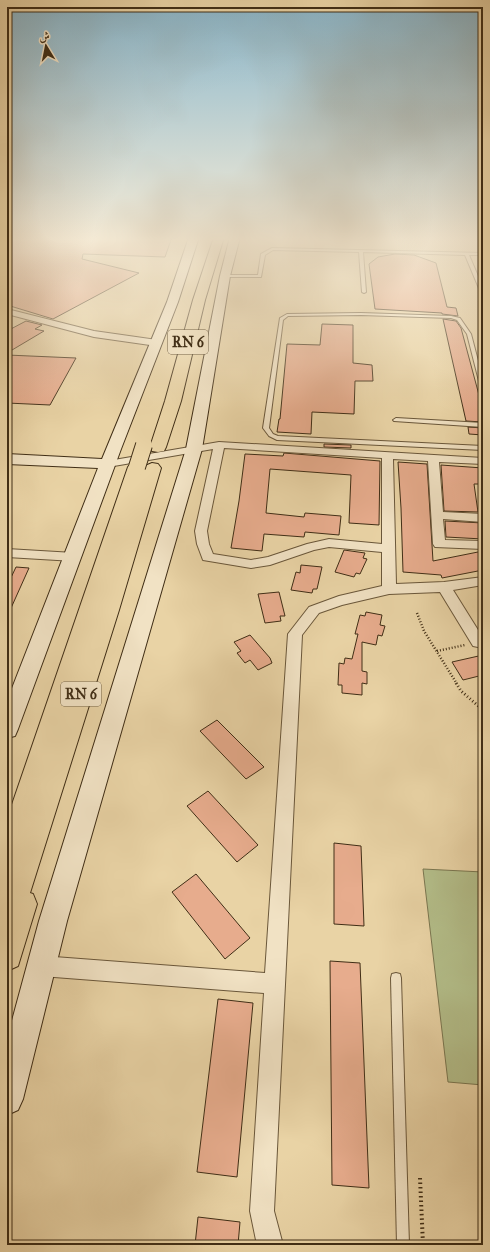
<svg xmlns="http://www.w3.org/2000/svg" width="490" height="1252" font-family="'IM FELL Great Primer',Amiri,serif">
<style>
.green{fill:#b3bd89;stroke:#7a7650}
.building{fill:#e7ac8d;stroke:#402e16}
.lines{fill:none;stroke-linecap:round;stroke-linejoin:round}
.lane-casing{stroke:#6a573a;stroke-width:2}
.street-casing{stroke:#6a573a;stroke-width:2}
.secondary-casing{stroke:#402e16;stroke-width:2}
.primary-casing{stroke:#402e16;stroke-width:2}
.path-far2{stroke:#402e16;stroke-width:2.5;stroke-dasharray:1 2;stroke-linecap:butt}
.path-far1{stroke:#402e16;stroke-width:3;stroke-dasharray:1 2.5;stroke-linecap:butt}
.path{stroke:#402e16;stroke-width:4;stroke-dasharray:1.5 3;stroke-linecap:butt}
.lane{fill:#f1e2c4;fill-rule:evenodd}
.street{fill:#f1e2c4;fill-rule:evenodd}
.secondary{fill:#f1e2c4;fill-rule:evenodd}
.primary{fill:#e9d3a5;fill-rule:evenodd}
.primary-bridge-casing{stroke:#402e16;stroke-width:18;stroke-linecap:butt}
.primary-bridge{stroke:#e9d3a5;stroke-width:16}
.labels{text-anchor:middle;stroke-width:4;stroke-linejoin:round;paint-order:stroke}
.shield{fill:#f1e2c4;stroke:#75644a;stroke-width:1}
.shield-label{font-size:14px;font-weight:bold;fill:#402e16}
</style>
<rect width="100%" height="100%" fill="#e9d3a5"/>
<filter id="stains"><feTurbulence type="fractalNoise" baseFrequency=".005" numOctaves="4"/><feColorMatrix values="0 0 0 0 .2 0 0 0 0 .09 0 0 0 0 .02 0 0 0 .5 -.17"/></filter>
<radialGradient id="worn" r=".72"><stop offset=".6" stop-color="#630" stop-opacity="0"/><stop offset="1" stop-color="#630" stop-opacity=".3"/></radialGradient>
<polygon class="green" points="423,869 483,872 483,1085 448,1082"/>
<g class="building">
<polygon points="7,237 172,237 165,257 83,254 82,259 139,273 53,319 7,305"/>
<polygon points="395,254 414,255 436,263 447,307 456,308 458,316 442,314 442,313 375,309 369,264 378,257"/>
<polygon points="443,319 456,321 461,328 483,410 483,422 466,421"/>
<polygon points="26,321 42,325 35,329 44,331 7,353 7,331"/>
<polygon points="322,324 353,325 353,363 372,365 373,381 355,381 354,414 312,412 311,434 277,432 279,419 280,419 287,344 320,345"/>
<polygon points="7,355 76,358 50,405 7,403"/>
<polygon points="468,427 483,428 483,435 469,434"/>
<polygon points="324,444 351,445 351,448 324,447"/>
<polygon points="284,453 380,461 379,525 349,523 351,475 270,469 266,513 304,517 305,513 341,516 339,535 305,532 304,537 264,534 262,551 231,548 239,501 245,454 283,456"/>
<polygon points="398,462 427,464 433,561 483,551 483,570 442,578 441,575 403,572 401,508"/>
<polygon points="441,465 483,468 483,484 474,484 478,512 444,511"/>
<polygon points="445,521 483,523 483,539 446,537"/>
<polygon points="344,550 365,553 363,558 367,559 360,574 356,573 354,577 335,572"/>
<polygon points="301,565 322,567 317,589 313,589 312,593 291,590 296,572 300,573"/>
<polygon points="16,567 29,568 7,617 7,586"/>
<polygon points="279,592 285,616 280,616 281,621 265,623 258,594"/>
<polygon points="366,612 382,615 380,625 385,626 382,636 378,635 376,645 362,642 362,671 367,672 367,684 362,683 362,695 342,693 342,685 338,685 339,663 344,664 345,658 352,659 358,634 355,634 360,615 365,616"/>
<polygon points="250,635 270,658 272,663 258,670 250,660 245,663 237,653 241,651 234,642"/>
<polygon points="483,655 483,675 463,680 452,662"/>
<polygon points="217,720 264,767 246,779 200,731"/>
<polygon points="208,791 258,845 237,862 187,806"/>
<polygon points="334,843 361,846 364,926 334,924"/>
<polygon points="196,874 250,938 225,959 172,892"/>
<polygon points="330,961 360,963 369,1188 332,1185"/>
<polygon points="218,999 253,1003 237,1177 197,1172"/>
<polygon points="198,1217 240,1222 238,1245 195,1245"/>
</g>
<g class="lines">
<defs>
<g id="lane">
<polygon points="272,248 483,253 483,255 469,255 483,288 483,294 481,293 465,255 363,252 366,292 364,293 362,292 359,252 273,250 265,255 261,277 225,277 223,276 225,275 258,275 261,254"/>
<polygon points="361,313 451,316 460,318 471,334 483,380 483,390 481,389 467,334 457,320 451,318 361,315 288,316 283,320 269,428 273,434 278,436 483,446 483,450 277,440 269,436 263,428 280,318 287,314"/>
<polygon points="396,418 483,423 483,427 394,421 393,420"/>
<polygon points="396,973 400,974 401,978 409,1245 397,1245 391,978 392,974"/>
</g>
<g id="street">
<polygon points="7,309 94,331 157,340 161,343 157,346 94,337 7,314"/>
<path d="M219,442L483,458V464L439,462L443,512L483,514V522L443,519L445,540L483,541V549L435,547L433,544L428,461L393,459L396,584L444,582L483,577V585L453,590L483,638V646L478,647L473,646L440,592L389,594L342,605L319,613L302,635L274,1211L283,1245H257L250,1211L264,993L41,976L34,973L31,966L34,959L41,956L265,973L288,634L309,607L339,596L382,586V552L329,547L314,550L270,565L251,568L203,560L197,544L195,531L213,449L108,467L102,464L108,461ZM224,448L382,458V544L329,539L307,544L268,557L251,560L213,554L209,544L207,531Z"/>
<polygon points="7,549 74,553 79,554 80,557 79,560 74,561 7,557"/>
</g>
<g id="secondary">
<polygon points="189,237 199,237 178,302 121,449 18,729 15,736 7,738 7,701 98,468 7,464 7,454 102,459 167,302"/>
<polygon points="230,237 240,237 230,276 202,449 67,921 23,1099 18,1110 7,1115 7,1039 39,921 186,449 220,276"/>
</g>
<g id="primary">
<polygon points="214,237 224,237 205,300 181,401 166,447 164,451 158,452 152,451 150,447 165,401 193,300"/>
<polygon points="137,462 143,463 145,466 152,463 158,464 161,468 119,610 30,893 33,894 37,904 18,966 7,971 7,819 128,467 131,463"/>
</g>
</defs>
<use href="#lane" class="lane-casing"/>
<use href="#street" class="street-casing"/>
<use href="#secondary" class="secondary-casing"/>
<use href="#primary" class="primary-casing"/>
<g class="path-far2">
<polyline points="417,613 424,631 457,684"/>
<polyline points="437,651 465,645"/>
</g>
<polyline class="path-far1" points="456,683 461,691 483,710"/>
<polyline class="path" points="420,1178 423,1245"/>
<use href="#lane" class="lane"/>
<use href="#street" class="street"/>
<use href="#secondary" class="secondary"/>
<use href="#primary" class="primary"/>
<defs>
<polyline id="primary-bridge" points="137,467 144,445"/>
</defs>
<use href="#primary-bridge" class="primary-bridge-casing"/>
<use href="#primary-bridge" class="primary-bridge"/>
</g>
<linearGradient id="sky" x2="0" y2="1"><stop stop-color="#88b6cc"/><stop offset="0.58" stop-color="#f5ebd6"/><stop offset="1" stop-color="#f5ebd6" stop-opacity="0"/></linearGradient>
<rect width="490" height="412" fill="url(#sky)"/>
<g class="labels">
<g class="shield">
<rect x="168" y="330" width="40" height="24" rx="3"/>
<rect x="61" y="682" width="40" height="24" rx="3"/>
</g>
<g class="shield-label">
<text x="188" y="347">RN 6</text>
<text x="81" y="699">RN 6</text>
</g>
</g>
<rect width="490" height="1252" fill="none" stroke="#e9d3a5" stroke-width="24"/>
<rect x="8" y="8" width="474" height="1236" fill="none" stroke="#402e16" stroke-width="2"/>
<rect x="12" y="12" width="466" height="1228" fill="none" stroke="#402e16"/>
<g transform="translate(46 46) rotate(350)" stroke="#f1e2c4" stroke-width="3" paint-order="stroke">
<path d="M0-3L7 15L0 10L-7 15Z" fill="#402e16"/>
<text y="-6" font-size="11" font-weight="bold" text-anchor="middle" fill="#402e16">ش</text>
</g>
<rect width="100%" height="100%" filter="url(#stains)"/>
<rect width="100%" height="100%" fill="url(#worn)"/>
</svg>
